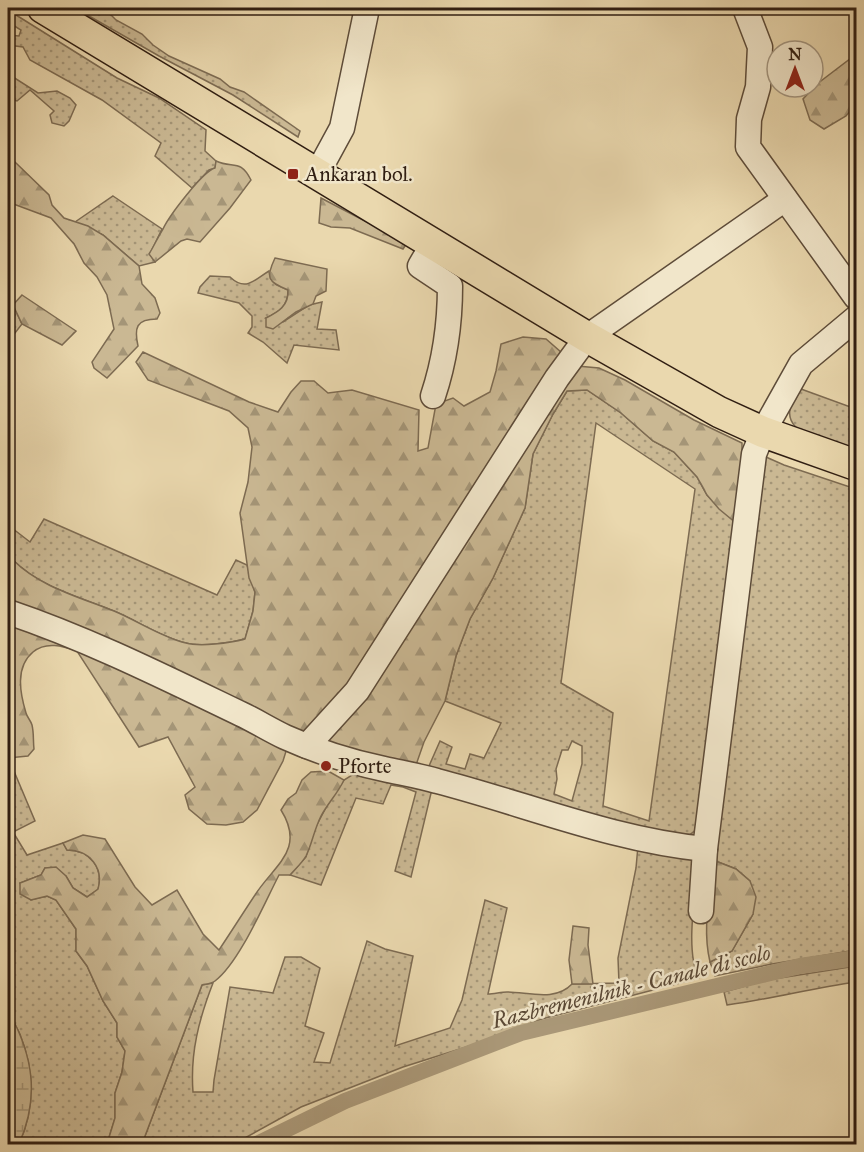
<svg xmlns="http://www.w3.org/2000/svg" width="864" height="1152" font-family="'IM FELL Great Primer',serif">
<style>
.grass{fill:url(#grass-dots);stroke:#7d6b52;stroke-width:1.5;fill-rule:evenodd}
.forest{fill:url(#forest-firs);stroke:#7d6b52;stroke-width:1.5}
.wetland{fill:url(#wetland-marsh);stroke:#7d6b52;stroke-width:1.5}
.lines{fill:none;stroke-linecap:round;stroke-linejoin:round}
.canal{stroke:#ab9979;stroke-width:16}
.minor-casing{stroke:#5e4c39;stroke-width:27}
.major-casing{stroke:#301e12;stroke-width:33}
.minor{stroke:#f1e6ca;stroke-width:24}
.major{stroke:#ead8ae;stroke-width:30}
.poi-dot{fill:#8f2418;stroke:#f1e6ca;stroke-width:2}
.labels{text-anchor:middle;stroke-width:5;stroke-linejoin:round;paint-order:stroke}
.poi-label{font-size:21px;fill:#301e12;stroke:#f1e6ca;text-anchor:start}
.water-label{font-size:22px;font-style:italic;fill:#5b4936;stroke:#f1e6ca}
</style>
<defs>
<pattern id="grass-dots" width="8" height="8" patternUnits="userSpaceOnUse" patternTransform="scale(1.5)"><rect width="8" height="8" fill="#cab893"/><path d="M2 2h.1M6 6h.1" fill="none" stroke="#a49577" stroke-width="1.8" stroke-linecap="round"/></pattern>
<pattern id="forest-firs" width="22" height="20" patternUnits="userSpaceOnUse" patternTransform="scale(1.5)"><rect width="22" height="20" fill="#cab893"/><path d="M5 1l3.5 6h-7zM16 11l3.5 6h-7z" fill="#a49577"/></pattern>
<pattern id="wetland-marsh" width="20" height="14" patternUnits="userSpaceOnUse" patternTransform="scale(1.5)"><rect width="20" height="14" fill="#cab893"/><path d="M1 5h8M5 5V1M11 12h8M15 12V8" fill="none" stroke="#a49577"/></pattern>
</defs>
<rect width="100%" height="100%" fill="#ead8ae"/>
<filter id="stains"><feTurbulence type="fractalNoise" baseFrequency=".00333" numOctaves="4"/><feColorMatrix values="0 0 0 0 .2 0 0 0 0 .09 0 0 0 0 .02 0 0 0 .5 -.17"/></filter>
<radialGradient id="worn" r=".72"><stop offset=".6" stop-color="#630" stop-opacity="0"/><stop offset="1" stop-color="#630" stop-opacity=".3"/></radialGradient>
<g class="grass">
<polygon points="75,8 104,8 116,20 142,34 153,45 169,56 220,79 230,87 244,92 300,131 298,137 233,95 159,56"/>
<polygon points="8,10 117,78 159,98 206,130 205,151 216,161 215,168 209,170 192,188 155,156 161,143 102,100 30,60 23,47 8,45 8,35 19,36 21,30 8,22"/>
<polygon points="8,75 10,75 38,93 57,91 70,98 76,105 69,121 64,126 52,123 50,115 54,111 30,90 17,101 10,99 8,101"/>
<polygon points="113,196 162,229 150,254 155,262 139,266 103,235 75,222"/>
<path d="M269,271C270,284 278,286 288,290C288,306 279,312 266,318L283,322L309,305L322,302L317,329L336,330L339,350L294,345L287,363L263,342L248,333L252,327V316L239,303L198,293L200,287L210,276L230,277C246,292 254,280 269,271Z"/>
<polygon points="13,305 22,324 8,342 8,306"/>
<path d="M801,389L856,409V450C835,443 780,437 791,405C793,399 798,394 801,389Z"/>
<path d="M587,390L621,413L653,441L674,452L697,477L707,495L736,523L699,826C691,836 685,838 673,840L462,778L429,766L440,741L452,747L446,764L465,769L470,754L484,758L501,723L445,701L456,656L470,619L493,578L525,508L533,454L553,414L567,391ZM596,423L695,489L649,821L603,806L613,713L561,683ZM572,741L582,746V764L572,801L554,794L557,779L556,769L562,750H568Z"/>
<polygon points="766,457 784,465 856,489 856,950 772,964 715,976 710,962 732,951 753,914 750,881 736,869 713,860 759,486"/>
<path d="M44,519L217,595L236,560L247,565L255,592L253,611L245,639C230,643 200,647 186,643C161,637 138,621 114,611C79,597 40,587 13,560H8V525L30,542Z"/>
<path d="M8,757L35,821L13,832L27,855L63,843L67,850C90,850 104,868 98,890L87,897L73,888L66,876L45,868L41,875L20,883L31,900L47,896L56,900L76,929V951L87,966L103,1001L117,1023V1037L125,1051L122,1072L115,1093V1118L107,1144H19C35,1109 35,1074 21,1037C18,1028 9,1018 8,1008C4,989 8,963 8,944L10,942L8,937Z"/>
<polygon points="360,770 432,789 411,877 395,871 416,792 403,787 391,785 383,804 356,798 321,885 290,875 306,857 312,834 330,800 344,780"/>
<path d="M638,846C656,850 689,849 698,867C695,897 685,952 699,978L542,1019L498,1037L403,1067L301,1107L234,1144H142L202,985L213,983C199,1019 190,1053 193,1092H213L214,1080L230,987L273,993L285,957H301L320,968L305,1026L324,1033L314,1062L330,1063L367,941L385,949L413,956L395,1046L450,1028L462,1000L485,900L507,908L488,994C494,994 501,992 507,992C528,992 555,1002 572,984L619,983L618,958L636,868Z"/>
<path d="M856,966V982C813,988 771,999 727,1005L724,992L767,980Z"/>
</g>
<g class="forest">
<polygon points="856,43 856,104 846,116 824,129 810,120 803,99 817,84 851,58"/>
<path d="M8,158L15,162L49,195L52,205L64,218L88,226L103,235L139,266L142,284L155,298L160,313L157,319C136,319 134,328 138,346L107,378L94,368L92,362L114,329L107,295L97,277L84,263L74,244L51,218L8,202Z"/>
<path d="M216,161C233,169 240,158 251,180L230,208L200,242L187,239L181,241L155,262L149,254C154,246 158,237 163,229C169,216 203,171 215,168Z"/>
<polygon points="321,198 407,243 403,249 350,228 331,227 319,223"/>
<path d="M275,258L327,269L326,291L316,296L313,304L296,312L273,329L266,327V318C278,312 289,306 288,290C268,281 265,279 275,258Z"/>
<polygon points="22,295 76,331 62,345 22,324 13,305"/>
<path d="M523,337L546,339L577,366L599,368L625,380L694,420L742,443V463L736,523L719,509L707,495L697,477L674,452L653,441L621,413L587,390L567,391L553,414L533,454L525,508L493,578L470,619L456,656L445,701L424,742L416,765L327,743L316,725L298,734L287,748L283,761L257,810L243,822L226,825L207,824L189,809L185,795L195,787L168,737L139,747L77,651C63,646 46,641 33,652C15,667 20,693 26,713C27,717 31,721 32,725C34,733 33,741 34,749L28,756L8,758V560H13C40,587 79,597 114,611C138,621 161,637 186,643C200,647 230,643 245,639L253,611L255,592L249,578L240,513L248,482L252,447L248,428L229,411L148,380L136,362L143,352L249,402L278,412L291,392L301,381H314L328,393L352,390L419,410L418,451L428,448L436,404L453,398L464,406L490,392L496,371L501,344Z"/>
<path d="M328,771L344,780C338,793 328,803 321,816C314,830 312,844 306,856C302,863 295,869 290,875H279C264,904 239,963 215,981C211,984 206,984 202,985L142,1144H107L115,1118V1093L122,1072L125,1051L117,1037V1023L103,1001L87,966L76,951V929L56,900L47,896L31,900L20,894V883L41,875L45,868L56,867L66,876L73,888L87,897L98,889C104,868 90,850 67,850L63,843L83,835L105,839L135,887L152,905L177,890L203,934L219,950C231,932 243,913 255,895C274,865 306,850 281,810L288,799L296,793L302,780L311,772Z"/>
<path d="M713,860L736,869L750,881L756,897L753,914L732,951L710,962C702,929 710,893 713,860Z"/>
<polygon points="573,926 589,928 588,945 593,984 572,984 569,960"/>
</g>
<path class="wetland" d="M8,1010C33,1055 40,1096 19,1144H8V1110L14,1067L8,1055Z"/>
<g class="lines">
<polyline class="canal" points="257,1144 345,1101 521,1033 800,966 856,958"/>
<defs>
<g id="minor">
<polyline points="745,8 760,47 758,87 749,119 748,147 856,297"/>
<polyline points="317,174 342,128 367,8"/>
<path d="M433,244L420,266L450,286C450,324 445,360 433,396"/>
<path d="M8,612C88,639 164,677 241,714C256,721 270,730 285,737C316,751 351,762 384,769C402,773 420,776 437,781C526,804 613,840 705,849"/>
<polyline points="307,746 357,691 557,378 587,337 785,199"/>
<polyline points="701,911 705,849 754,454 763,432 801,364 856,318"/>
</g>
<polyline id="major" points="43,8 587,337 719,412 763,432 856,465"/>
</defs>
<use href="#minor" class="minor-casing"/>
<use href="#major" class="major-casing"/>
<use href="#minor" class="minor"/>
<use href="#major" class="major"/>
</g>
<g class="poi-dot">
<rect x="287" y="168" width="12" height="12" rx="3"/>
<circle cx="326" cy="766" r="6"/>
</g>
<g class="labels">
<g class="poi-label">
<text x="305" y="181">Ankaran bol.</text>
<text x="338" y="773">Pforte</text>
</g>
<g class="water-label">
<text transform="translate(631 986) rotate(-14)" y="8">Razbremenilnik - Canale di scolo</text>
</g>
</g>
<rect width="864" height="1152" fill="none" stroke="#ead8ae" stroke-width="30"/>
<rect x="9" y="9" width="846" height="1134" fill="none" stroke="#301e12" stroke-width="3"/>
<rect x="15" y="15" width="834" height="1122" fill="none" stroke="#301e12" stroke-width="1.5"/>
<g transform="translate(795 69)"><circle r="28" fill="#f1e6ca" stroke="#a49680" stroke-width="1.5"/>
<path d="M0-4.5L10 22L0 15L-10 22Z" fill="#8f2418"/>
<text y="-9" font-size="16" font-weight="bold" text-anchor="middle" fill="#301e12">N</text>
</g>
<rect width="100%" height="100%" filter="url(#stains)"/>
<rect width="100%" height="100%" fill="url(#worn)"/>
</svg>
